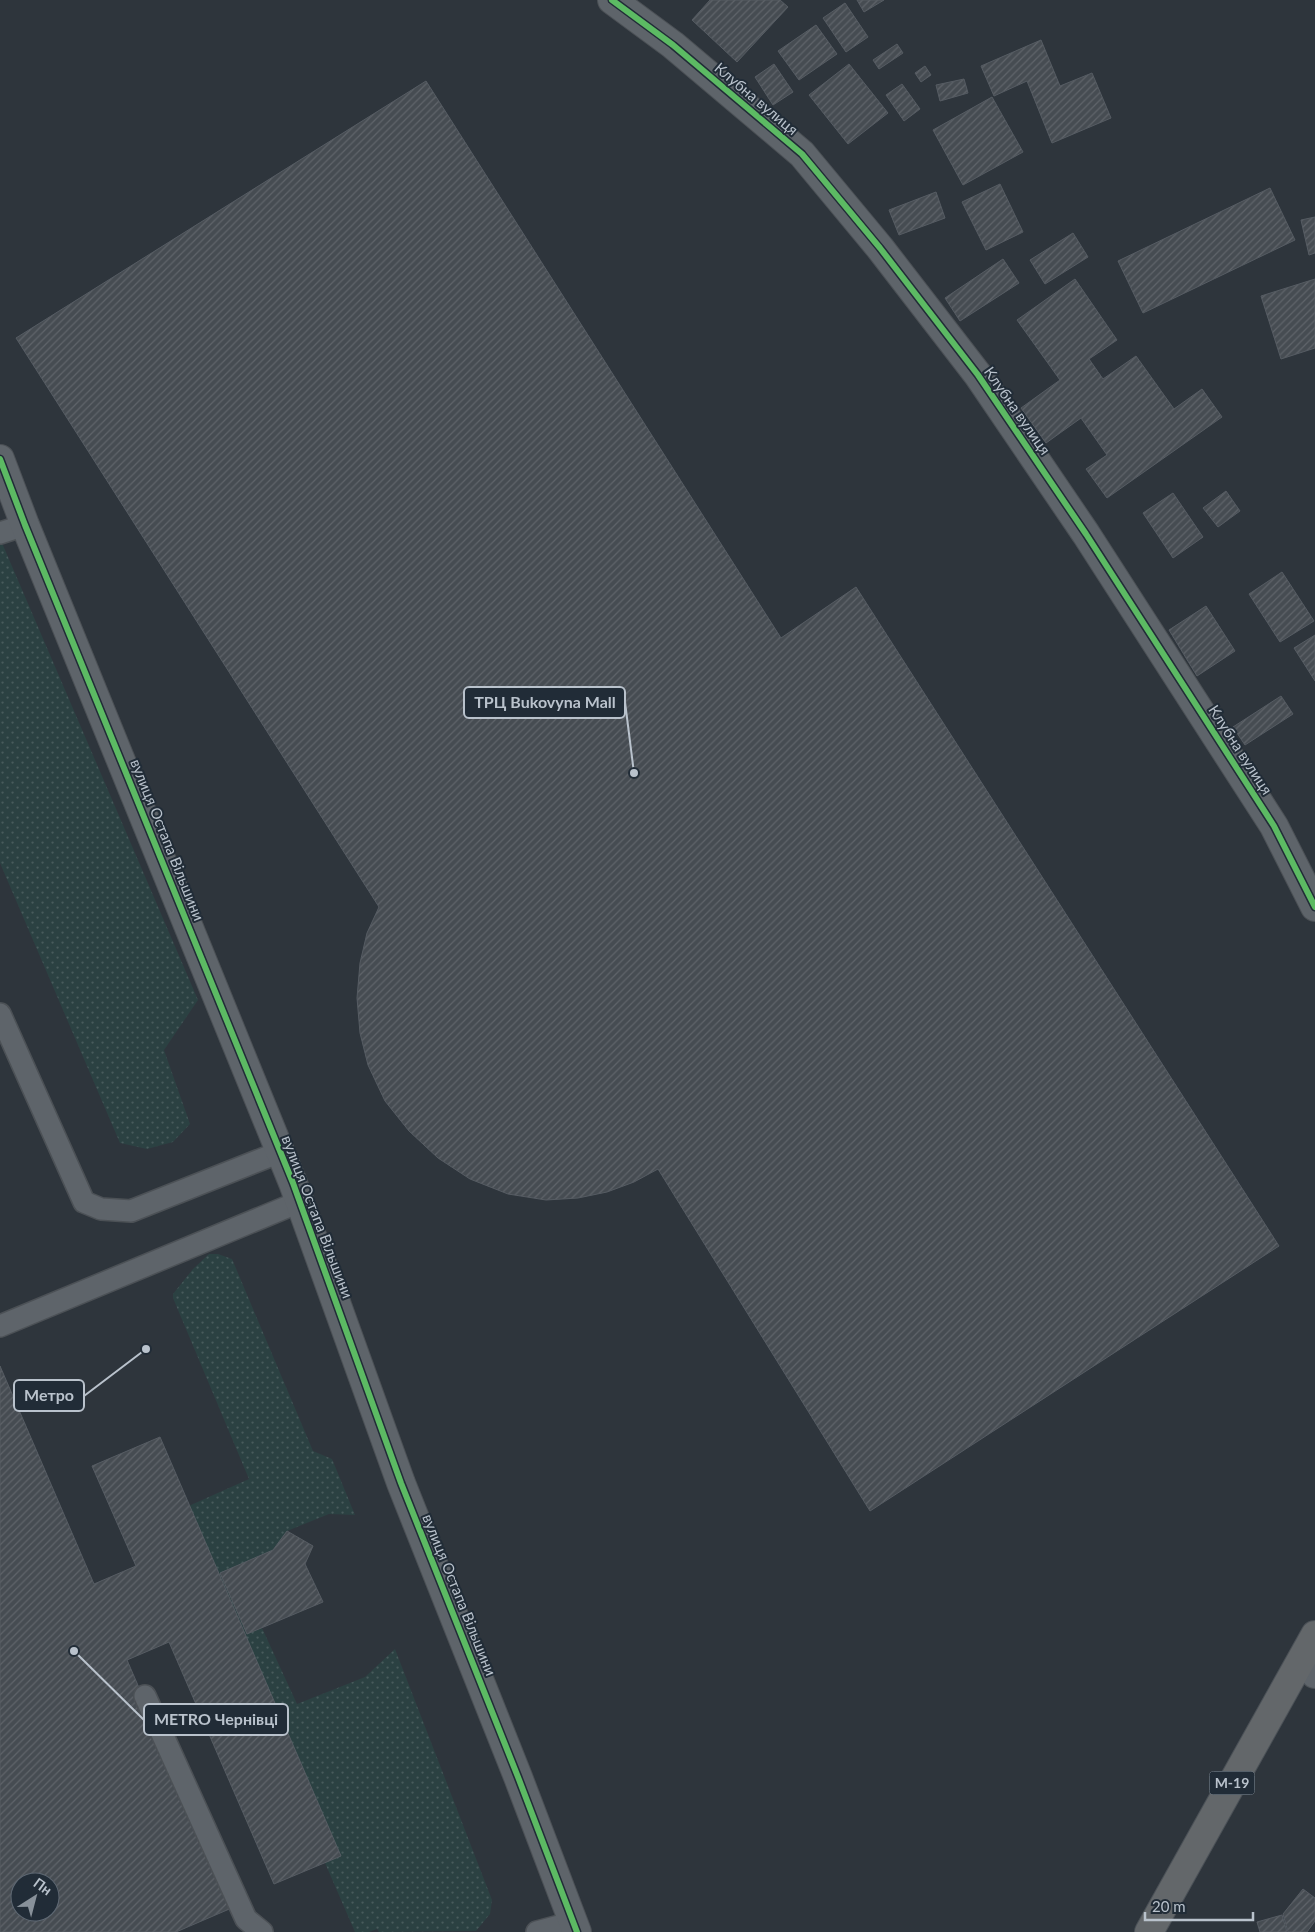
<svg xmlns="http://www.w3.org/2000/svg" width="1315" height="1932" font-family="Lato,sans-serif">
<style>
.grass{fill:url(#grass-dots)}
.building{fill:url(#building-hatch);stroke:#565c63;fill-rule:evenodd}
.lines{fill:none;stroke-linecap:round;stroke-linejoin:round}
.lane-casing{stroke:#4c5156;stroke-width:24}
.street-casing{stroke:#4c5156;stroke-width:30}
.highway-casing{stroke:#4b5157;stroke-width:30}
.lane{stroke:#5e646a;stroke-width:21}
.street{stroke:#5e646a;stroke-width:28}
.highway{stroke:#63676a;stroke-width:28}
.cycleway-casing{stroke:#212c37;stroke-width:9}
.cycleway{stroke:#5cba63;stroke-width:6}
.labels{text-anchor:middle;stroke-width:4;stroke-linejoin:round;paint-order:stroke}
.shield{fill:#212c37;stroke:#8b959f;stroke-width:1}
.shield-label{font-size:14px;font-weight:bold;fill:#b9c2cc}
.street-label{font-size:15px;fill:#b9c2cc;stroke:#212c37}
.leader{fill:none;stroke:#b9c2cc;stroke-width:2}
.callout-dot{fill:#b9c2cc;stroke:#212c37;stroke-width:2}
.callout{fill:#212c37;stroke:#b9c2cc;stroke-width:2}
.callout-label{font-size:16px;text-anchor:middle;font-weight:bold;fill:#b9c2cc}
</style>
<defs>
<pattern id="grass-dots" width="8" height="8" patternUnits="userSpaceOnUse" patternTransform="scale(1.25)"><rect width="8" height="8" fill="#2b4142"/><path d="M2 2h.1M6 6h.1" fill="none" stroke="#485b5c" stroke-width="1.8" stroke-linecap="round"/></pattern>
<pattern id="building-hatch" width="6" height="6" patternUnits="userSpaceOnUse" patternTransform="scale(1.25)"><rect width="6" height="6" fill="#464c52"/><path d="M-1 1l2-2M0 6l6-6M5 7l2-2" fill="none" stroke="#5f646a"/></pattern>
</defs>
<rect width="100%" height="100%" fill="#2e353c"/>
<g class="grass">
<polygon points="2,543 198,1000 164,1050 190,1124 173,1142 147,1149 120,1143 0,863 0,544"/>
<polygon points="209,1254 218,1254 232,1259 313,1451 332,1459 355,1515 329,1514 287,1531 273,1550 220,1573 247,1634 262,1628 297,1704 365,1677 395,1649 492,1900 490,1914 476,1931 379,1932 377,1929 369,1932 355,1932 173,1513 249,1479 173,1298 173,1294 193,1269"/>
</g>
<g class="building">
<polygon points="710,0 780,0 788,7 737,62 692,20"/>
<polygon points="857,0 884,0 864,12"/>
<polygon points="845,3 868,37 846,52 823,18"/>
<polygon points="816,25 837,54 799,80 778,51"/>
<polygon points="1041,40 1060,86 1092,73 1111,118 1052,143 1027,81 994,96 981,66"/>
<polygon points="897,44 903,53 879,69 873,60"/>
<polygon points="774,64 793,92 773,105 755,77"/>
<polygon points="849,64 888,113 848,144 809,95"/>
<polygon points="925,66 931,75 921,82 915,73"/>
<polygon points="964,79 968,93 940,101 936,85"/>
<polygon points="426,81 781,638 856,587 1279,1246 870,1511 658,1169 634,1182 607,1192 578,1198 546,1200 508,1194 470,1179 438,1158 409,1131 385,1101 368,1065 360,1033 357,998 360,963 367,933 379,907 16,338"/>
<polygon points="902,84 920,109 904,121 886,95"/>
<polygon points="992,97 1023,152 963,185 933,130"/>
<polygon points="1000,184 1023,232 986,250 962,202"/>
<polygon points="1270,188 1295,240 1143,313 1118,261"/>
<polygon points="936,192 945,218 899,235 889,210"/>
<polygon points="1315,217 1315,253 1309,255 1301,220"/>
<polygon points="1073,233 1088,257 1045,284 1030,260"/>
<polygon points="1003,259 1019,283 960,321 945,298"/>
<polygon points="1075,279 1117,340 1089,359 1103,379 1136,356 1174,409 1202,389 1222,417 1107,498 1086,469 1107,455 1081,418 1046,443 1021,408 1060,380 1017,320"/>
<polygon points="1315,279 1315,348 1281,359 1261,296"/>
<polygon points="1226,491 1240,511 1218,527 1203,508"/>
<polygon points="1173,493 1203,537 1173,558 1143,513"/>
<polygon points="1282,572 1314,621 1280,642 1249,594"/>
<polygon points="1206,606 1235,651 1197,676 1169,630"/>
<polygon points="1315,635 1315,681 1294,648"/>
<polygon points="1281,696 1293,714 1245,745 1233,727"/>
<path d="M0,1366L94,1584L136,1566L92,1466L160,1437L341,1856L274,1884L169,1642L127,1660L234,1907L176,1932H0ZM20,1882H50V1912H20Z"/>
<polygon points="287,1531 313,1546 305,1564 323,1602 247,1634 220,1573 273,1550"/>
<polygon points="1303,1889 1315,1898 1315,1921 1307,1932 1288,1932 1283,1914"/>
<polygon points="1282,1915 1287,1932 1260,1932 1257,1922"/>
</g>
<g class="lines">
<defs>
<g id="lane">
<polyline points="0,533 25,525"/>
<polyline points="0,1014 84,1202 101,1209 131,1211 280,1152"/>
<polyline points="0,1326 299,1202"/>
<polyline points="145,1696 246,1919 262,1932"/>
<polyline points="537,1932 574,1922"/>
</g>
<g id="street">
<polyline points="612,0 673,45 802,154 880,248 978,375 1086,534 1274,826 1315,907"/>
<polyline points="0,459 25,525 293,1183 401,1483 518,1777 577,1932"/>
<polyline points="1306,1653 1315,1674"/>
</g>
<polyline id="highway" points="1149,1932 1315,1635"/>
</defs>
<use href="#lane" class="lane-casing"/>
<use href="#street" class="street-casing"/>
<use href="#highway" class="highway-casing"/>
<use href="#lane" class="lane"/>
<use href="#street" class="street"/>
<use href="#highway" class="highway"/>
<defs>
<g id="cycleway">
<polyline points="612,0 673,45 802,154 880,248 978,375 1086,534 1274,826 1315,907"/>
<polyline points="0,459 25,525 293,1183 401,1483 518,1777 577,1932"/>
</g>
</defs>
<use href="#cycleway" class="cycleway-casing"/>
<use href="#cycleway" class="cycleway"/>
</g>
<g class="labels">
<rect class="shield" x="1209.5" y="1771.5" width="45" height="23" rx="4"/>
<g class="shield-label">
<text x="1232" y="1788">М-19</text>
</g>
<g class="street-label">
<text transform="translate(756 99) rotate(40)" y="5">Клубна вулиця</text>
<text transform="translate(1017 411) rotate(55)" y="5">Клубна вулиця</text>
<text transform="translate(1240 750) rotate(57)" y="5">Клубна вулиця</text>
<text transform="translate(167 840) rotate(68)" y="5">вулиця Остапа Вільшини</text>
<text transform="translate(317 1217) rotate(69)" y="5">вулиця Остапа Вільшини</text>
<text transform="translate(459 1595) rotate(68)" y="5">вулиця Остапа Вільшини</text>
</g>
</g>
<path class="leader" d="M634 773L625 702M146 1349L84 1396M74 1651L144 1720"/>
<g class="callout-dot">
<circle cx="634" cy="773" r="5"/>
<circle cx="146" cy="1349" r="5"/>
<circle cx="74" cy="1651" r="5"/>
</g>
<g class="callout">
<rect x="464" y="687" width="161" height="31" rx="5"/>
<rect x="14" y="1380" width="70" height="31" rx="5"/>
<rect x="144" y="1704" width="144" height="31" rx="5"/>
</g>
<g class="callout-label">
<text x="545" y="708">ТРЦ Bukovyna Mall</text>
<text x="49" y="1401">Метро</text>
<text x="216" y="1725">METRO Чернівці</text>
</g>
<g transform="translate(35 1897) rotate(36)"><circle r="24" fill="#212c37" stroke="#5e6873"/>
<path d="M0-4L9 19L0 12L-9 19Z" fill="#88919a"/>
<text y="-8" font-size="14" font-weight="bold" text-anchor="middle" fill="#b9c2cc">Пн</text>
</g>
<path d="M1145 1912v8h108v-8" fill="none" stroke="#b9c2cc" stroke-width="2.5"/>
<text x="1152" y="1912" font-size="15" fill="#b9c2cc" stroke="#212c37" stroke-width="4" paint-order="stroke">20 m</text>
</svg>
